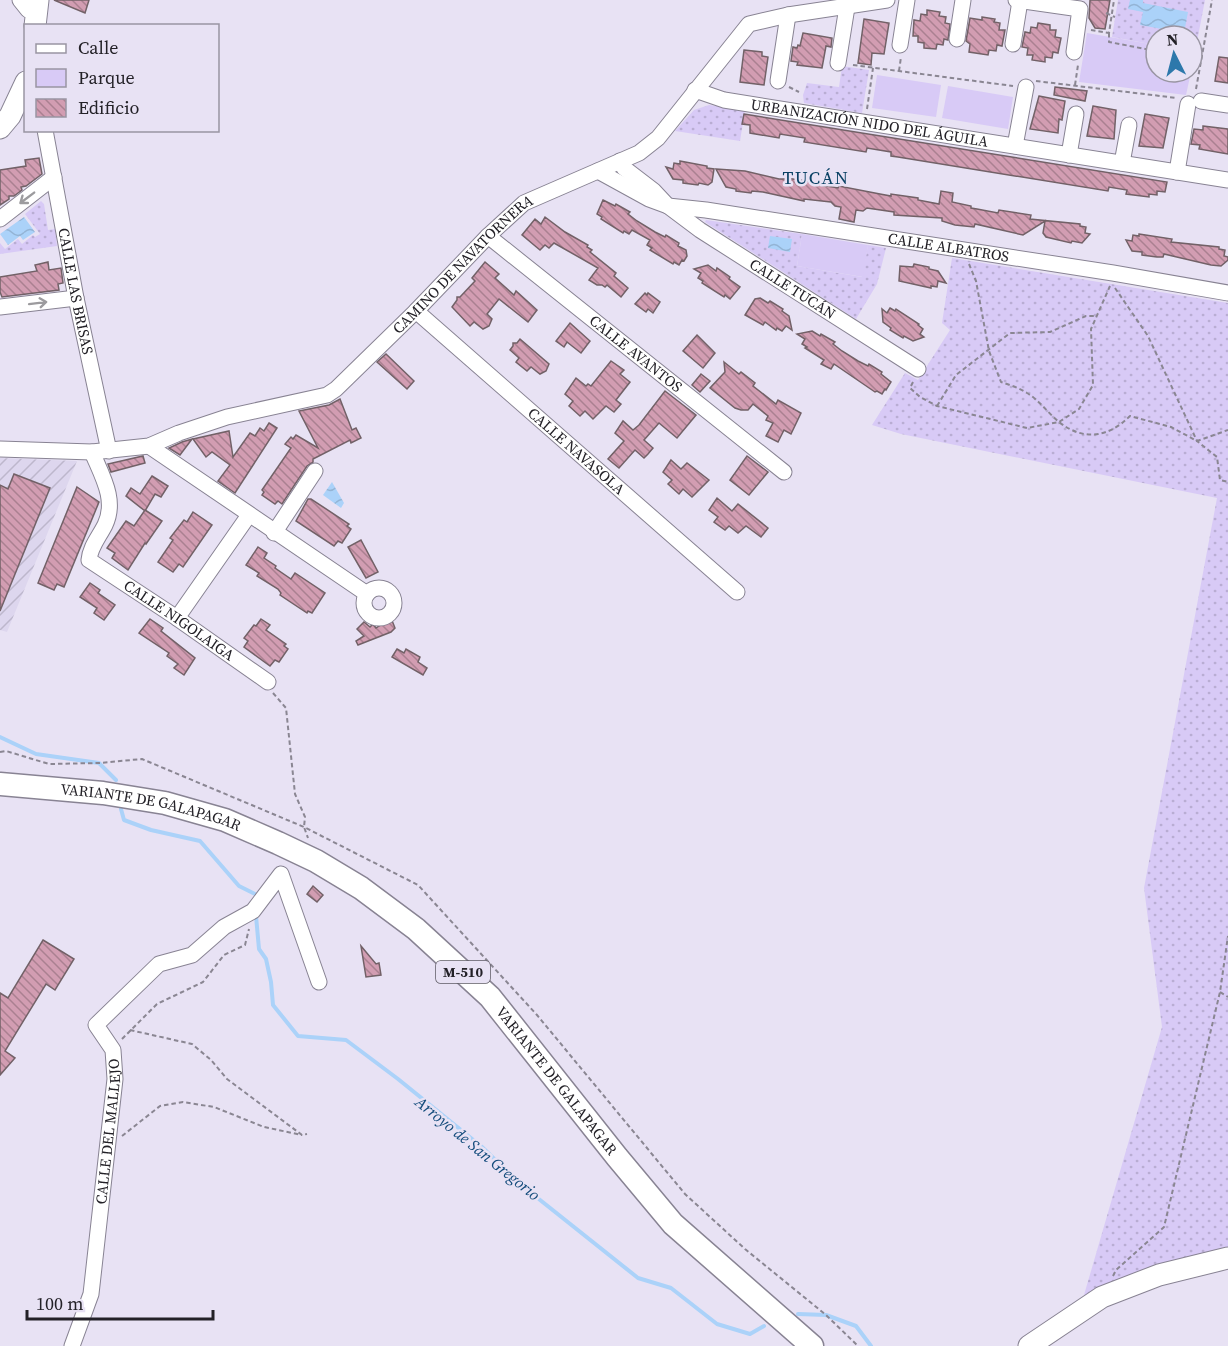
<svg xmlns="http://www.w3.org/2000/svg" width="1228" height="1346" font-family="'Source Serif 4',serif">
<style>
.industrial{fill:url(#industrial-furrows)}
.grass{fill:url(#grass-dots)}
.park{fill:#d8caf6}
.water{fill:url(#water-waves)}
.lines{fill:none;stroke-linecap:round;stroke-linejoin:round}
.stream{stroke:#abd2f9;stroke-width:4}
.building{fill:url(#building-back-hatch);stroke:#726167;stroke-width:1.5}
.minor-casing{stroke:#888393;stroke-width:17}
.secondary-casing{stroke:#888393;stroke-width:23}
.primary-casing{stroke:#888393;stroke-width:25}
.path{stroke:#8a8692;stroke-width:2;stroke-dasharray:4.5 3;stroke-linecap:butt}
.minor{stroke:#fff;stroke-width:15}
.secondary{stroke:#fff;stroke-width:21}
.primary{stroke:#fff;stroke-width:22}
.oneway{stroke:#9c9b9e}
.labels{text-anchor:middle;stroke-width:5;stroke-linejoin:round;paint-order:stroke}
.shield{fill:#e8e2f4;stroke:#5e5b64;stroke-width:1.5}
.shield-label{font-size:14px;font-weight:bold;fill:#232127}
.street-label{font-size:15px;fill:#232127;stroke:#e8e2f4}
.water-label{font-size:16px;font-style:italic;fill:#144c7c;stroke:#e8e2f4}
.quarter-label{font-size:18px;letter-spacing:1.5px;fill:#094164;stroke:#e8e2f4}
</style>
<defs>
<pattern id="industrial-furrows" width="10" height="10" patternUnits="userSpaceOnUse" patternTransform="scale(1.5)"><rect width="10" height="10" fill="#ddd6ee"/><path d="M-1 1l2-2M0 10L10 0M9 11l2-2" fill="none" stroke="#bdb7cc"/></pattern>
<pattern id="grass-dots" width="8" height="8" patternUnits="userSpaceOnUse" patternTransform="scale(1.5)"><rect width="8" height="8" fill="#d8caf6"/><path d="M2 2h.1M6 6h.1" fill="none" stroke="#b9add3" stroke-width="1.8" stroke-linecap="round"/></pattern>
<pattern id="water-waves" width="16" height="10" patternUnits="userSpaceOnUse" patternTransform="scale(1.5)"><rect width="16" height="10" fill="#abd2f9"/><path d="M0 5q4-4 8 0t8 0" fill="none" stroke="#93b4d5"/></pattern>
<pattern id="building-back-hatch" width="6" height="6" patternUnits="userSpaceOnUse" patternTransform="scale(1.5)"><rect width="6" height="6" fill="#d29db2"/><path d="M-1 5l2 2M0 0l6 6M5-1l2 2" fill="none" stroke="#aa8091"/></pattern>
</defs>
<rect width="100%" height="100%" fill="#e8e2f4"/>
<polygon class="industrial" points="0,458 77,461 7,632 0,630"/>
<g class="grass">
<polygon points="1118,0 1205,0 1195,52 1192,51 1192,36 1156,36 1156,45 1112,37"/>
<polygon points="842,66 869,70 862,113 804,103 803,95 807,83 839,87"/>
<polygon points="709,105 745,110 740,141 675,131 694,110"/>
<polygon points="41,201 44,204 48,230 55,229 57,246 0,254 0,243 5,249 18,239 22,244 33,235 35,237 40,234 25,214"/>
<polygon points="706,220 802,234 797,266 862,277 868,245 886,248 877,284 856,319 705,222"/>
<polygon points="952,258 1228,303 1228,1251 1084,1295 1162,1027 1144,888 1217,498 901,434 872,425 905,373 918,380 950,330 942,323"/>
</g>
<g class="park">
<polygon points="1087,33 1156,45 1156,72 1191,72 1186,95 1079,82"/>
<polygon points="877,75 941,85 936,117 872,108"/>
<polygon points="948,86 1013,97 1008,129 942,118"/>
<polygon points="802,234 868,245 863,277 797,266"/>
</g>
<g class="water">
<polygon points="1130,0 1143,0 1143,3 1188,12 1184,33 1140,25 1143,12 1128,9"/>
<polygon points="24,217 35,232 23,240 20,236 8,245 0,234"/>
<polygon points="770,236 792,239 790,252 768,248"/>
<polygon points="332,482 344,503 341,508 323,495"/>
</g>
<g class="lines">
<g class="stream">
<polyline points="0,737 36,754 99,763 116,780"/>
<polyline points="121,809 124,820 151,830 200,841 239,886 255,894"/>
<polyline points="256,916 259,949 266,959 271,982 273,1005 298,1036 346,1040 398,1079 482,1147 520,1184 638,1278 671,1288 717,1324 750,1334 764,1326"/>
<polyline points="798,1314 826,1315 856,1326 871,1346"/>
</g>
</g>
<g class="building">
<polygon points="54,0 89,0 85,13"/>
<polygon points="1090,0 1110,0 1105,29 1095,28 1089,18"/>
<polygon points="927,10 940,12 939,16 946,17 945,23 950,24 948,40 944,39 943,45 937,44 936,49 924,48 924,43 918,42 918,36 913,36 914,20 920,21 921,14 927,15"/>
<polygon points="982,17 995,19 994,22 1000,23 999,30 1005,30 1002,46 997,45 996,51 989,50 988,55 969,52 970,44 966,41 970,18 982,20"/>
<polygon points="864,19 889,23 884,54 872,53 871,65 858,63"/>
<polygon points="1038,23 1050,25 1050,30 1056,30 1055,37 1061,38 1058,53 1053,52 1052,58 1045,57 1045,62 1032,60 1033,55 1027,55 1028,48 1022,47 1025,32 1030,33 1031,27 1037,28"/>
<polygon points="803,33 832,38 831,47 826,46 822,68 797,65 798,62 791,61 793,47 797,48 798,45 800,46"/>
<polygon points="744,50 762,52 762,56 768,57 764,85 740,82"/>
<polygon points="1219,57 1228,58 1228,83 1215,81"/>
<polygon points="1055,87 1087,91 1085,101 1054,95"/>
<polygon points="1039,96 1065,101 1062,120 1059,119 1058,133 1030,129"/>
<polygon points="1093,106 1116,110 1114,139 1087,136"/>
<polygon points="744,114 1167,182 1165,192 1157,191 1157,195 1149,194 1149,197 1126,194 1127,190 1109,187 1108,191 898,157 891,156 891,152 867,148 866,152 804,142 805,138 780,134 779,138 750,133 750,125 742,124"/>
<polygon points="1145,114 1169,118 1163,148 1139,146"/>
<polygon points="1203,126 1228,129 1228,154 1199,149 1200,145 1191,144 1194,129 1203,130"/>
<polygon points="39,158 42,174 26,186 21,187 22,190 14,196 9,196 9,199 0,205 0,170 26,166 25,160"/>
<polygon points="680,161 707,166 707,168 714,169 712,182 708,185 699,183 698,185 683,183 683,180 673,179 666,167 673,169 674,163 680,164"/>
<polygon points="716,169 745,171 779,179 785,179 786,178 813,182 813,184 833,187 838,188 839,186 880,194 891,196 891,194 918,198 918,200 939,204 941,191 953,193 952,202 971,206 971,208 977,209 998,213 999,210 1031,215 1030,219 1080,224 1080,226 1086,227 1085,233 1090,234 1082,243 1072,241 1071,243 1046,237 1043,233 1045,221 1023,235 975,224 974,227 955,225 942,221 942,218 894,215 894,212 867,208 863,211 856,210 854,222 839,219 841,207 835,206 831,202 804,199 804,201 763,192 752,191 751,193 736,191 736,189 726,187"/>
<polygon points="603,200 615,206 616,204 630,212 628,214 637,221 655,232 665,237 666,235 679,243 678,246 686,250 687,256 684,261 682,260 679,265 674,262 673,264 650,250 652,248 647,245 650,240 632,230 629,234 624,231 623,233 601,219 602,217 597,214"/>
<polygon points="545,217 565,232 588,245 587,247 592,250 590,252 616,273 614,276 628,288 621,297 607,285 605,287 602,285 597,285 589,280 598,268 554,243 549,248 545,245 540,250 522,235 535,219 541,224"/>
<polygon points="1139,234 1172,239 1171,242 1219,247 1219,249 1225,250 1224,256 1228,257 1228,260 1221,266 1211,265 1164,254 1163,257 1157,257 1142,255 1142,252 1132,251 1126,240 1132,241 1133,235 1139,236"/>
<polygon points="48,262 49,270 61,268 63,283 58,284 59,290 2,297 0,292 0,277 37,271 35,265"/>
<polygon points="485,262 499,274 495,278 514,295 516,291 537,310 528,322 499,299 487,314 492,319 489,326 483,329 474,322 470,326 452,307 457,300 457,297 460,297 475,281 472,278"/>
<polygon points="914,264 929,267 929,269 938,271 946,283 938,281 937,287 931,286 931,288 899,281 900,266 913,267"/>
<polygon points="708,265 716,271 717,268 730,277 729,279 740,287 730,299 725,295 724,297 702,283 703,281 698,278 701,273 694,269"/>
<polygon points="645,293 647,295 648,293 660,302 653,313 648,309 646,312 635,304"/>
<polygon points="760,298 768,303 770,301 783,309 782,311 789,316 792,330 786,326 782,331 777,328 776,330 765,322 763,325 745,315 755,299"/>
<polygon points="890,308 895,311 896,309 919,324 918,325 923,329 920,334 924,337 913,341 904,336 903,338 890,330 891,328 883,322 882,309 887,313"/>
<polygon points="570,323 590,341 581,353 567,342 564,347 556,341"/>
<polygon points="812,331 820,336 821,334 835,342 833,344 842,351 858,361 868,366 869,364 882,372 881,374 891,382 886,390 885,389 882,394 877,391 875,392 834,364 831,369 821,364 824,360 805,348 807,347 802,344 805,339 797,334"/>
<polygon points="697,335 715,353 703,368 683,351"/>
<polygon points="520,339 549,364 546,371 540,374 531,367 527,371 516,362 519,358 510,350 513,346 513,343 517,343"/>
<polygon points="386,354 414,381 407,389 377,362"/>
<polygon points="611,361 624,370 620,374 630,382 616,400 621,404 614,412 606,406 593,419 585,411 580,416 569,406 573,401 565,394 576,378 586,386 588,384 591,386"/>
<polygon points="724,362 739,374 741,372 755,383 753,386 776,404 778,400 801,413 791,434 784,430 778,442 766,436 773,423 766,420 768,416 753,404 748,410 741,410 735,408 710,388 725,372"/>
<polygon points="701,374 710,381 700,392 692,385"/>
<polygon points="665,391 696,415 677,438 659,423 644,440 653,448 648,454 644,458 635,450 619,468 608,459 624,441 615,433 623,421 633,430 639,425"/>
<polygon points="340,399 352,430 356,428 361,438 351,443 350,440 313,459 313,462 307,466 282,504 278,501 275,504 262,495 264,492 262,490 291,448 285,444 291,437 293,439 296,435 318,448 299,411 329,405"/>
<polygon points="269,423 277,428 235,493 218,481 230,465 212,452 206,457 193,439 229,431 233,457 250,433 255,436 260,428 264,431"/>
<polygon points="192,439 180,455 169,448 182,442"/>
<polygon points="143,456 145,463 111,472 108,464"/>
<polygon points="747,456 768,472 749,495 730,480"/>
<polygon points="671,460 681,469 687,463 709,480 692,497 683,489 679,494 668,484 672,480 663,472"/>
<polygon points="14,474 50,488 0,611 0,485 8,489"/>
<polygon points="152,476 168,486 161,497 155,494 145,511 126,496 131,488 140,494"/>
<polygon points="77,487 99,502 64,587 57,584 54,590 38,583"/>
<polygon points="717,498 732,511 738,504 768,528 761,537 746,526 738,533 729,526 725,530 714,522 718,517 709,510"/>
<polygon points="308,499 311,499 349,524 347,526 351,529 342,543 338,541 334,546 296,521"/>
<polygon points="145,510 162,521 146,544 145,543 128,570 112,558 115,553 107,548 126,521 134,526"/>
<polygon points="193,512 212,525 183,567 179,564 173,572 158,562 173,540 170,538 184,520 187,522"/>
<polygon points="361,540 378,572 366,578 348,547"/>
<polygon points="258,547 267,553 264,558 276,566 275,568 291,579 295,573 325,593 312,613 308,611 307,613 280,595 281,593 278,589 257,576 259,573 246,565"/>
<polygon points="90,583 100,590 98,593 115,605 104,620 94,613 97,608 80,597"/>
<polygon points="391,618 395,628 391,632 358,645 356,641 364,636 357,629 364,622 370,627 373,624 376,628"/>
<polygon points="150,619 163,628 161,631 195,658 184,675 174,668 178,664 167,656 169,653 139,633"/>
<polygon points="261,619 270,625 266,630 286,644 284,646 288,649 279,662 275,660 270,666 244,647 248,641 244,638 254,625 256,626"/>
<polygon points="397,649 404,653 406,649 420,657 418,662 427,668 423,675 392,657"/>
<polygon points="313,886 323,895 317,902 307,894"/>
<polygon points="43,940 74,959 55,990 46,984 5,1051 15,1058 0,1075 0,993 8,998"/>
<polygon points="361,946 376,964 379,963 381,975 366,977"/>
</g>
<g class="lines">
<defs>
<g id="minor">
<polyline points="20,0 28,10 37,11"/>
<polyline points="1016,0 1080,9 1074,52"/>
<polyline points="957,39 963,0"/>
<polyline points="1013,44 1020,1"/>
<polyline points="900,45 907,0"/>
<polyline points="838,63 847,7"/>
<polyline points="778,81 788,15"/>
<path id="s1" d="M695,90L724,100L1228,180"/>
<polyline points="1201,101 1228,105"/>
<path id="s2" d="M45,130L76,298L109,451"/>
<polyline points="1015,146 1026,87"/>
<polyline points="1069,155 1076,114"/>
<path id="s3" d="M620,161L624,168L654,191L668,206L700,230L918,369"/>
<polyline points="1122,163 1129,125"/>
<path id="s4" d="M598,171L649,199L668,206L706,210L1113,273L1228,293"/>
<polyline points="1177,172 1188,104"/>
<polyline points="0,219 54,177"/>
<path id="s5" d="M488,236L784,472"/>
<polyline points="0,307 76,298"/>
<path id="s6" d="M416,311L737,592"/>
<polyline points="149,446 367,594"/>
<path id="s7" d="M0,449L92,452L149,446L179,433L227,417L327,395L336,389L416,311L488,236L524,203L639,153L658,138L749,24L788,15L887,0"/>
<path id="s8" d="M92,452C102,476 117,500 105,525C99,537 90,547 89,560L177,618L268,682"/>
<polyline points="274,533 315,471"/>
<circle cx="379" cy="603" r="15"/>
<polyline points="177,618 249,515"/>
<path id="s9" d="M72,1346L91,1294L115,1079L113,1050L96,1025L159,964L192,955L224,927L253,911L281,874L319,982"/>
</g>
<g id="secondary">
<polyline points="35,26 38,0"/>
<polyline points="0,128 10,116 26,82"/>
<polyline points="1029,1346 1102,1297 1159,1275 1228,1258"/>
</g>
<g id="primary">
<path id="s10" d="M0,784L103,793L165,803L225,820L278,843L316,861L361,888L416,929L490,997L617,1157L673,1224L812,1346"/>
</g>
</defs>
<use href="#minor" class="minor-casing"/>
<use href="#secondary" class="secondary-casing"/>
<use href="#primary" class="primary-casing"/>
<g class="path">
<polyline points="1106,13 1115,17"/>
<polyline points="1091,30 1109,33 1114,0"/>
<polyline points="1109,33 1109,42 1156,51"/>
<polyline points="1192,60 1201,62"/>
<polyline points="853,65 1013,86"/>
<polyline points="899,71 901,57"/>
<polyline points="1036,81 1177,98"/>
<polyline points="1075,85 1078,65"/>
<polyline points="789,87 799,92"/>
<polyline points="1196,89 1212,0"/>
<polyline points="867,109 873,68"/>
<path d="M969,264L976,281L989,351L1001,382C1010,385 1019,388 1027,393C1039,400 1048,413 1059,422C1083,441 1108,438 1130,416L1171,427L1197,441L1228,430"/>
<polyline points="1115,288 1148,336 1197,441 1217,457 1220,480 1228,482"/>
<polyline points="913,382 910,388 920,397 937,406 1027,428 1059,422 1079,409 1093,385 1091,329 1110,286"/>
<polyline points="937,406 956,375 1010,333 1050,332 1086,316 1097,316"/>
<polyline points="273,693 286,708 295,794 305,817 304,827 308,838"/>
<polyline points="0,752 6,751 49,764 99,763 142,759 304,827 418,885 537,1015 685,1194 745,1249 826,1315 858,1346"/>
<polyline points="1220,992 1228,997"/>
<polyline points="130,1030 192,1044 211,1060 227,1079 302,1135 307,1134"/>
<polyline points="122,1039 157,1004 203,982 224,955 245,945 249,929"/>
<polyline points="122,1136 160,1106 183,1102 214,1107 264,1127 302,1135"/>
<polyline points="1113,1276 1116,1270 1164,1227 1220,992 1228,936"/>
</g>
<use href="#minor" class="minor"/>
<use href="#secondary" class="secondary"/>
<use href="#primary" class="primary"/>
</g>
<defs><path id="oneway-shaft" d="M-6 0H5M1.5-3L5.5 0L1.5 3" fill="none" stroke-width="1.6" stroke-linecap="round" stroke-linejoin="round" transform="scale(1.5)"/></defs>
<g class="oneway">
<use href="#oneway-shaft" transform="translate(27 198) rotate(143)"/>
<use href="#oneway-shaft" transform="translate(38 303) rotate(-7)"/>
</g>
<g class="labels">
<rect class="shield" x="436" y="961" width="54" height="22" rx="4.5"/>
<g class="shield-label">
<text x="463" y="977">M-510</text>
</g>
<g class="street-label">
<text dy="5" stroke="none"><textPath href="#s1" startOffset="178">URBANIZACIÓN NIDO DEL ÁGUILA</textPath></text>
<text dy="5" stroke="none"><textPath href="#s4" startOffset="362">CALLE ALBATROS</textPath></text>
<text dy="5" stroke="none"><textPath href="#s7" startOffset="524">CAMINO DE NAVATORNERA</textPath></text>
<text dy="5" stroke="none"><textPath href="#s3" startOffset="216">CALLE TUCÁN</textPath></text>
<text dy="5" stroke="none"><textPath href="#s2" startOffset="164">CALLE LAS BRISAS</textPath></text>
<text dy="5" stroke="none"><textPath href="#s5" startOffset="189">CALLE AVANTOS</textPath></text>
<text dy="5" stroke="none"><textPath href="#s6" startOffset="213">CALLE NAVASOLA</textPath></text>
<text dy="5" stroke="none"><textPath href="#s8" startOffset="224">CALLE NIGOLAIGA</textPath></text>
<text dy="5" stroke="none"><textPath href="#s10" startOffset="153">VARIANTE DE GALAPAGAR</textPath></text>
<text dy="5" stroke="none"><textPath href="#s10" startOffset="657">VARIANTE DE GALAPAGAR</textPath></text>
<text dy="5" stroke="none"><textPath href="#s9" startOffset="219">CALLE DEL MALLEJO</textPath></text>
</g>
<g class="water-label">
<text transform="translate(478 1148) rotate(39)" y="6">Arroyo de San Gregorio</text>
</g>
<g class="quarter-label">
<text x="816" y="184">TUCÁN</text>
</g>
</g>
<rect x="24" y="24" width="195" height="108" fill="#e8e2f4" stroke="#9995a2" stroke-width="1.5"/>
<rect x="36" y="44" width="30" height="9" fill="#ffffff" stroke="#9995a2" stroke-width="1.5"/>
<text x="78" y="54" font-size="18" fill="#232127">Calle</text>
<rect x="36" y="69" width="30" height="18" fill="#d8caf6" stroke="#9995a2" stroke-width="1.5"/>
<text x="78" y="84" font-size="18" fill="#232127">Parque</text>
<rect x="36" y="99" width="30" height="18" fill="url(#building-back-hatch)" stroke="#9995a2" stroke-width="1.5"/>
<text x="78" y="114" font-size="18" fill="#232127">Edificio</text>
<g transform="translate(1174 54) rotate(354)"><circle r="28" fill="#e8e2f4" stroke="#9995a2" stroke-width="1.5"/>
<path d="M0-4.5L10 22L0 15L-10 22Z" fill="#2d78ab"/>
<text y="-9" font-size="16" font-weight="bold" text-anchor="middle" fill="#232127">N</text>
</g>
<path d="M27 1310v9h186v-9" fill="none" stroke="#232127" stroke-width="3"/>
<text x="36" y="1310" font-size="18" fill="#232127" stroke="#e8e2f4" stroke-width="4.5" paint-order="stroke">100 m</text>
</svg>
